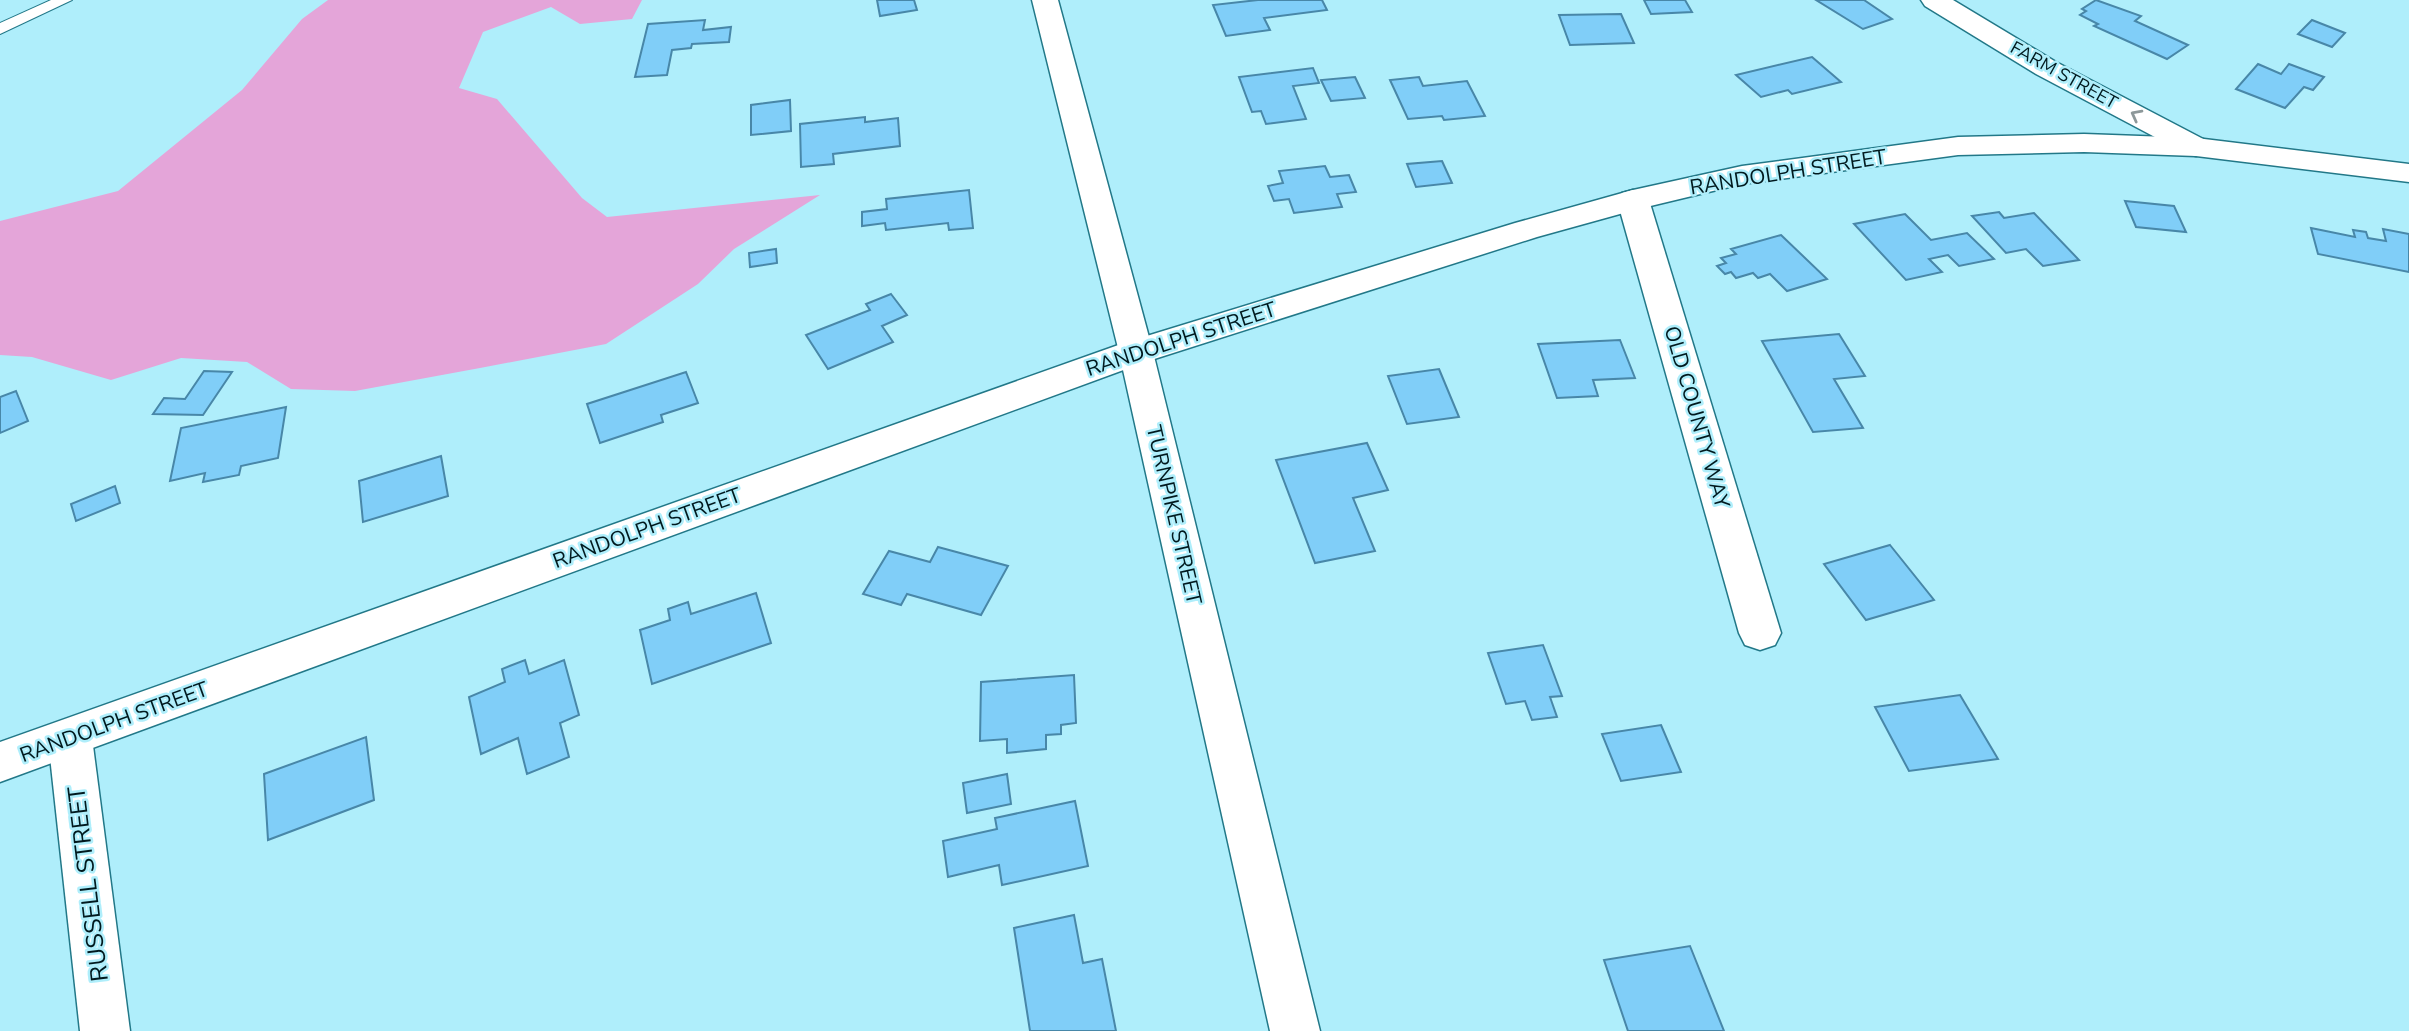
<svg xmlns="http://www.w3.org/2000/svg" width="2409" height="1031" font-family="'Nunito Sans',sans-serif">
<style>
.green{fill:#e4a5d9}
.building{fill:#80cef8;stroke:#4887a8;stroke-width:2}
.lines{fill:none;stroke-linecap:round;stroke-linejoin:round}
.service-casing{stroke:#227888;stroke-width:2}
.minor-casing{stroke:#227888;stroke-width:3}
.secondary-casing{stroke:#227888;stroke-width:3}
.primary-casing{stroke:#227888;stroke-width:3}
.service{fill:#fff;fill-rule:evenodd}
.minor{fill:#fff;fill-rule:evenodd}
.secondary{fill:#fff;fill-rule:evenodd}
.primary{fill:#fff;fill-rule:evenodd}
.oneway{stroke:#8d989a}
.labels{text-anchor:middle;stroke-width:5;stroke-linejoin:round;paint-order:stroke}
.far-street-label{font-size:18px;fill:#01191e;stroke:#afeefb}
.street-label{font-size:21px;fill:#01191e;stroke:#afeefb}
.near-street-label{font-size:24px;fill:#01191e;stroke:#afeefb}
</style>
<rect width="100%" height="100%" fill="#afeefb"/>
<polygon class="green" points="328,0 642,0 632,19 580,24 551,7 483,32 459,88 497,99 582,198 607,217 820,195 734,249 698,284 606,344 480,368 355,391 291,389 247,362 181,358 111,380 32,357 0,355 0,221 118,191 242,90 302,19"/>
<g class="building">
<polygon points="877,0 914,0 917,10 880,16"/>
<polygon points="1258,0 1322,0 1327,10 1264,18 1270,30 1226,36 1213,5"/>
<polygon points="1644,0 1685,0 1692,12 1651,14"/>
<polygon points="1816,0 1864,0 1892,19 1863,29"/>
<polygon points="2096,0 2141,16 2135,21 2188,45 2167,59 2094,26 2098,24 2080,15 2086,11 2082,9"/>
<polygon points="1621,14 1634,43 1570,45 1559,15"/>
<polygon points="705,20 703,30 731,27 729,42 692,44 691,48 672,50 667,75 635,77 648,24"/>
<polygon points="2312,20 2345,33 2332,47 2298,34"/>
<polygon points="1812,57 1841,82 1792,94 1788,90 1761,97 1736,75"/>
<polygon points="2258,64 2281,74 2289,64 2324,77 2313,90 2304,87 2285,108 2236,89"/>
<polygon points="1313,68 1319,83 1293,86 1306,119 1266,124 1261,111 1252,112 1239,77"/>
<polygon points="1355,77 1365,98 1331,101 1321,80"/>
<polygon points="1419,77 1423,86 1467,81 1485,116 1444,120 1442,116 1408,119 1390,80"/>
<polygon points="790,100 791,131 751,135 751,105"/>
<polygon points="865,117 865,122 898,118 900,146 833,154 834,164 801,167 800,124"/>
<polygon points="1442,161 1452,183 1416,187 1407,164"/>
<polygon points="1325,166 1330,177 1349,175 1356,192 1337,194 1342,207 1294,213 1289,199 1274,201 1268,186 1283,183 1279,171"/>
<polygon points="969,190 973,228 949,230 948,223 886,230 885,223 862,226 862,212 887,209 886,199"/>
<polygon points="2125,201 2174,206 2186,232 2136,227"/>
<polygon points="1999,212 2004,218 2034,213 2079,260 2043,266 2026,249 2006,253 1972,216"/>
<polygon points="1905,214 1931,240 1967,233 1994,259 1959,266 1948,255 1929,259 1942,272 1906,280 1854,224"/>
<polygon points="2311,228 2355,237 2353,230 2366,232 2368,238 2386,241 2383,229 2409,234 2409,272 2318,254"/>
<polygon points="1781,235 1827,279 1787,291 1770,274 1758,278 1753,273 1736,278 1731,272 1725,274 1717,266 1726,263 1721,258 1736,254 1731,249"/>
<polygon points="776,249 777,263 750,267 749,253"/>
<polygon points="891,294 907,315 882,326 893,342 828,369 806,335 870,310 866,304"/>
<polygon points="1839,334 1865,376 1834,379 1863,428 1813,432 1762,341"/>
<polygon points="1620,340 1635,378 1593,380 1598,396 1557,398 1538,344"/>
<polygon points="1439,369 1459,417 1407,424 1388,376"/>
<polygon points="204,371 232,372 203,415 153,414 164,398 185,399"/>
<polygon points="686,372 698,403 661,415 663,422 600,443 587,404"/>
<polygon points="16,391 28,421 0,433 0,397"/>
<polygon points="286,407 278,458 241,466 239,475 203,482 205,473 170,481 181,428"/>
<polygon points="1367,443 1388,490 1353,498 1375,551 1315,563 1276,460"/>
<polygon points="441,456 448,496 363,522 359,481"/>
<polygon points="115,486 120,503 76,521 71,504"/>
<polygon points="1890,545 1934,600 1866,620 1824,564"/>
<polygon points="938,547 1008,566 981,615 907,594 901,605 863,594 889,551 930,562"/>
<polygon points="756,593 771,643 652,684 640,630 670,620 668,609 688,602 691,614"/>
<polygon points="1543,645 1562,696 1550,697 1557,717 1532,720 1525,701 1506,704 1488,653"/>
<polygon points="525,660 529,674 564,660 579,715 560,723 569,757 527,774 518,738 481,754 469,697 505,682 502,669"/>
<polygon points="1074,675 1076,723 1061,725 1061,734 1046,735 1046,749 1007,753 1007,739 980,741 981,682"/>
<polygon points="1960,695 1998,759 1909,771 1875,707"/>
<polygon points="1661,725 1681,772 1621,781 1602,734"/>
<polygon points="366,737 374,800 268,840 264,774"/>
<polygon points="1007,774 1011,804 967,813 963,783"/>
<polygon points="1075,801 1088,866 1002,885 999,865 948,877 943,841 997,829 995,818"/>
<polygon points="1074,915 1083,963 1102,959 1116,1031 1030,1031 1014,928"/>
<polygon points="1690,946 1724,1031 1628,1031 1604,960"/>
</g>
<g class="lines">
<defs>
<polygon id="service" points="51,0 72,0 0,34 0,23"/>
<g id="minor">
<polygon points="1921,0 1953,0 2056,62 2207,141 2211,147 2207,153 2196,156 2185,153 2036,74 1925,6"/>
<polygon points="1633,190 1644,193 1649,200 1781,633 1775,645 1760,650 1745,645 1739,633 1617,200 1622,193"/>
<polygon points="70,719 85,724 92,738 130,1031 80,1031 48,738 55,724"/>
</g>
<polygon id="secondary" points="2084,134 2196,138 2409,164 2409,182 2196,156 2084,152 1958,155 1742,184 1638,209 1537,237 1148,361 0,782 0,742 1124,343 1515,223 1633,190 1742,166 1958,137"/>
<polygon id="primary" points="1032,0 1058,0 1153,352 1320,1031 1270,1031 1119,352"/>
</defs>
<use href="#service" class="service-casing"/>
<use href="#minor" class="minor-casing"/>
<use href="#secondary" class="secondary-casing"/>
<use href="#primary" class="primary-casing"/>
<use href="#service" class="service"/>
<use href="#minor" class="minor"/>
<use href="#secondary" class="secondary"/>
<use href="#primary" class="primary"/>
</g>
<defs><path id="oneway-chevron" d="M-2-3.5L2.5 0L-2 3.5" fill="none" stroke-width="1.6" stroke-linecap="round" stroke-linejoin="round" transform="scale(1.75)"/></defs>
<use class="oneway" href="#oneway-chevron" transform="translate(2136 115) rotate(-152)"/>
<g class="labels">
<g class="far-street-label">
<text transform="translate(2064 75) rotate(29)" y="6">FARM STREET</text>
</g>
<g class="street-label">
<text transform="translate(1788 172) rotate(-9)" y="7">RANDOLPH STREET</text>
<text transform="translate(1181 339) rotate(-18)" y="7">RANDOLPH STREET</text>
<text transform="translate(1697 417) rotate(74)" y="7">OLD COUNTY WAY</text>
<text transform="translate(1174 515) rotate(77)" y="7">TURNPIKE STREET</text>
<text transform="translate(647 528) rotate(-20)" y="7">RANDOLPH STREET</text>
<text transform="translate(114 722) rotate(-20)" y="7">RANDOLPH STREET</text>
</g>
<g class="near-street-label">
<text transform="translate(88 884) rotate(-97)" y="8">RUSSELL STREET</text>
</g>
</g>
</svg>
